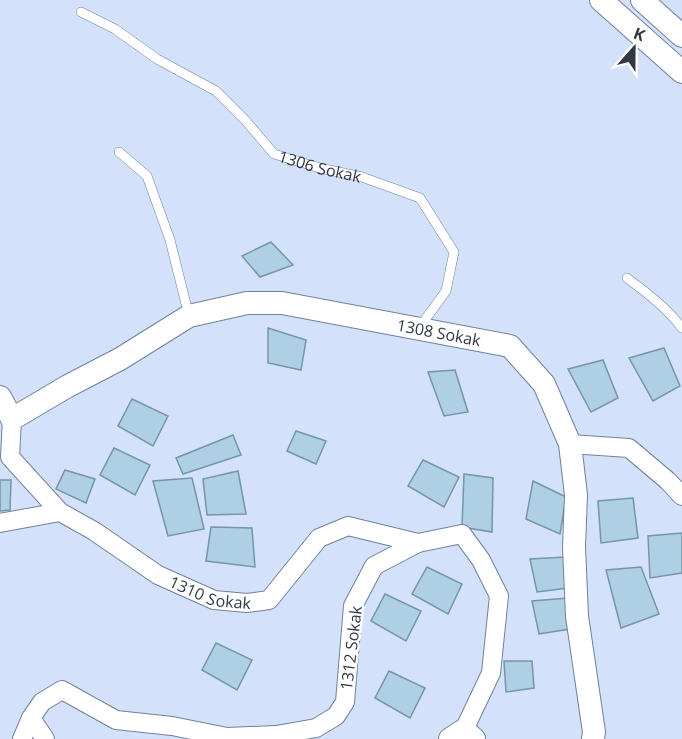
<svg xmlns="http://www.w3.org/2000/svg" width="682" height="739" font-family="'Open Sans',sans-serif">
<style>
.building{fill:#afd0e4;stroke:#7595a8;stroke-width:1.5}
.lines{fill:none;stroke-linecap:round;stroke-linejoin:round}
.service-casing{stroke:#71819c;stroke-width:10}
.minor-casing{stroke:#71819c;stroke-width:20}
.tertiary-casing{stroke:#71819c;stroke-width:24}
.service{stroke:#fff;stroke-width:9}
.minor{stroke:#fff;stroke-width:18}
.tertiary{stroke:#fff;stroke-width:22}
.labels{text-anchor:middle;stroke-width:5;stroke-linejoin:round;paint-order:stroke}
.street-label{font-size:16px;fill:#313843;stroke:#fff}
</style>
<rect width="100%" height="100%" fill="#d3e2fa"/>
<g class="building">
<polygon points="271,242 293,265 260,277 242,256"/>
<polygon points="268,328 306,340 301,370 268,363"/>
<polygon points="664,348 680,386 653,401 629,358"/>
<polygon points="603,360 618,398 591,412 568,369"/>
<polygon points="455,370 468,412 444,416 428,372"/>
<polygon points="132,399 168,416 153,446 118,426"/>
<polygon points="296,431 326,441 316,464 287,451"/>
<polygon points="233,435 241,455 183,474 176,458"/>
<polygon points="114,448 150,465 135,495 100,475"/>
<polygon points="423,460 459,477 444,507 408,486"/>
<polygon points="65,470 95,479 86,503 56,489"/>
<polygon points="238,471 246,514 207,515 203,479"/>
<polygon points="464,474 493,478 492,532 462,527"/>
<polygon points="192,478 204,529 168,536 153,481"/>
<polygon points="0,480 11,480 10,510 0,511"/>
<polygon points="533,481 566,497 560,534 526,519"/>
<polygon points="633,498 638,538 601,543 598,501"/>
<polygon points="211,527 252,528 255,567 206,561"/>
<polygon points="682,533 682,573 650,578 648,536"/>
<polygon points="566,557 568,588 537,592 530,559"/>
<polygon points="427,567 462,584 448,614 412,594"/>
<polygon points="641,567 659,614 621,628 606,570"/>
<polygon points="385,594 421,611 406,641 371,621"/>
<polygon points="568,598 570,629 539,634 532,601"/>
<polygon points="216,643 252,660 237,690 202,670"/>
<polygon points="504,661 532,661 534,688 506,692"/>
<polygon points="389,671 425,688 410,718 375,698"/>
</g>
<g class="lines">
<defs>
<g id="service">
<path id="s1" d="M81,12L115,29L157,59L216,91L245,120L274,154L320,168L362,177L420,198L454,252L446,291L419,328"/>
<polyline points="119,152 147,176 170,240 189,316"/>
<path d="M627,278C647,293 667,308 682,328"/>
</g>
<g id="minor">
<path id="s2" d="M12,419L10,457L60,512L94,531L158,575L214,600L247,603L269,600L319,538L348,526L418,543L462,534L481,560L499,596L491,673L464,730"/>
<polyline points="570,444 629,448 668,481 682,496"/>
<polyline points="0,523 60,512"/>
<polyline points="31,718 45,739"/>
<polyline points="22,739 31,718 42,702 62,690 116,720 172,726 227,737 276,735 316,728 336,716 345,702 353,606 374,566 418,543"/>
</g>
<g id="tertiary">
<polyline points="601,0 682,72"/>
<polyline points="642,0 682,36"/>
<path id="s3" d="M0,397L12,419L68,386L120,359L189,316L247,303H282L510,346L544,384L570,444L576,495L574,547L577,616L594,732L593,739"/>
<polyline points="450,739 464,730 474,739"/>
</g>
</defs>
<use href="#service" class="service-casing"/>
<use href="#minor" class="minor-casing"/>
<use href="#tertiary" class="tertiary-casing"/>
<use href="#service" class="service"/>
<use href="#minor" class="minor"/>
<use href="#tertiary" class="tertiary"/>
</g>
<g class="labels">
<g class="street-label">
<text dy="6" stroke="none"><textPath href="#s1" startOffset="290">1306 Sokak</textPath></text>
<text dy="6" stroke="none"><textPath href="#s3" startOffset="484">1308 Sokak</textPath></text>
<text dy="6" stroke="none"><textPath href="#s2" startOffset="285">1310 Sokak</textPath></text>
<text transform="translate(351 648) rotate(-83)" y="6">1312 Sokak</text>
</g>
</g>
<g transform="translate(634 48) rotate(21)" stroke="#ffffff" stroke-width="4.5" paint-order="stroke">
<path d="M0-4.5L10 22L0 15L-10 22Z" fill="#313843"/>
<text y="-9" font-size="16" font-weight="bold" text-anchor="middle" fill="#313843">K</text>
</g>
</svg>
